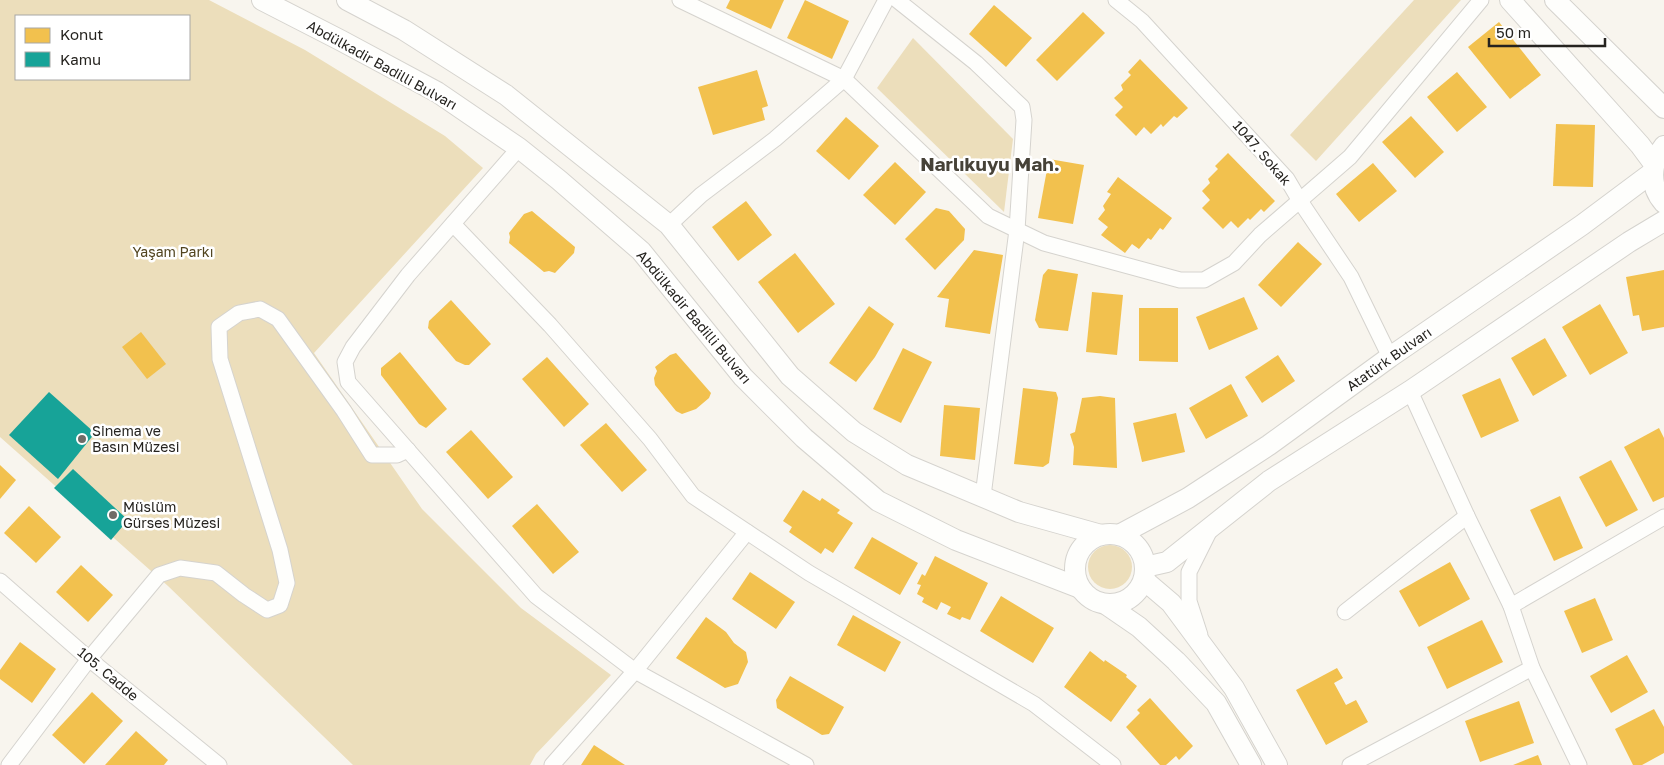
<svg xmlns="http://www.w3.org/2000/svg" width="1664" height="765" font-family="'Golos Text',sans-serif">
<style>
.green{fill:#ecdebb;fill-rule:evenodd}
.homes{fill:#f2c14e}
.public{fill:#17a398}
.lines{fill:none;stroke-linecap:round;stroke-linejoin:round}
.minor-casing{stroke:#d5d3ce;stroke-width:17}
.major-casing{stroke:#d5d3ce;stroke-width:22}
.minor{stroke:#fefefc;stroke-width:15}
.major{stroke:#fefefc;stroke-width:20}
.poi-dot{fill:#6f6c67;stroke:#fff;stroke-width:2}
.labels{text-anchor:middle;stroke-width:5;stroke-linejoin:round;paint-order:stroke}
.street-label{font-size:14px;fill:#25231f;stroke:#fff}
.park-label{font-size:14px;fill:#50431e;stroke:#fff}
.poi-label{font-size:14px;fill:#25231f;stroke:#fff;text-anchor:start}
.district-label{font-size:19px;font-weight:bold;fill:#464238;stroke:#fff}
</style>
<rect width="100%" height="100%" fill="#f8f5ee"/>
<g class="green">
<path d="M0,0H209L305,50L445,136L483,168L314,353L422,509L521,608L611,675L536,754L530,765H353L168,586L0,437ZM16,16H189V79H16Z"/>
<polygon points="1414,0 1461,0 1316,161 1290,135"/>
<polygon points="913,38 1013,139 1004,212 877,88"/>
<circle cx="1110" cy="567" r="22"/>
</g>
<g class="homes">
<polygon points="730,0 784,0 771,29 726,8"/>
<polygon points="805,0 849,21 832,59 787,38"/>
<polygon points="994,5 1032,38 1006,67 969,34"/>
<polygon points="1083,12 1105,33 1057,81 1036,60"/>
<polygon points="1499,22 1541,75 1510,99 1468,47"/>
<polygon points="1140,59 1188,108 1177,118 1174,116 1163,127 1161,124 1151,134 1144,127 1136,136 1115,115 1123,107 1114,98 1123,90 1121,85 1131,75 1128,72"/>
<polygon points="757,70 768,106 762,108 765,120 713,135 698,87"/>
<polygon points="1457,72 1487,107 1457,132 1427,97"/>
<polygon points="1411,116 1444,152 1415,178 1382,142"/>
<polygon points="846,117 879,146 849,180 816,151"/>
<polygon points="1556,124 1595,125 1593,187 1553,186"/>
<polygon points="1228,153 1275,201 1264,212 1261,209 1250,220 1248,218 1238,228 1231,221 1223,229 1202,208 1210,200 1202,191 1210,183 1208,179 1218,169 1215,166"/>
<polygon points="1049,159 1084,165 1073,224 1038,218"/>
<polygon points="895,162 926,192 895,225 863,195"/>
<polygon points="1373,163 1397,191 1359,222 1336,194"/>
<polygon points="1118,177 1172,218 1163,230 1160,228 1151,240 1148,238 1139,249 1132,244 1125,253 1101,235 1108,227 1098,219 1105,210 1103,206 1111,194 1107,192"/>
<polygon points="746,201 772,235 738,261 712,227"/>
<polygon points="936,208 949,211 965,229 964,240 935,270 905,239"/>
<polygon points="532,211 575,247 574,253 555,273 549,271 544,272 509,243 510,237 509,233 524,214"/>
<polygon points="1298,242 1322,264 1281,307 1258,285"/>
<polygon points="974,250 1003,255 990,334 945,327 949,299 937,297"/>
<polygon points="795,253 835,304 798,333 758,282"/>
<polygon points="1048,269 1078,274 1068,331 1039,328 1035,320 1043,275"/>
<polygon points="1664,270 1664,327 1642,331 1639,315 1633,316 1626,277"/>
<polygon points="1092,292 1123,295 1117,355 1086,352"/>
<polygon points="1244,297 1258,329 1209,350 1196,317"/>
<polygon points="451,300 491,344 469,365 465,365 456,361 428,328 429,321"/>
<polygon points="1600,304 1628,353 1590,375 1562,327"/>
<polygon points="869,306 894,324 875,357 856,382 829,363"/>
<polygon points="1139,308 1178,308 1178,362 1139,361"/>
<polygon points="141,332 166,364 147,379 122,347"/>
<polygon points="1545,338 1567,376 1533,396 1511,358"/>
<polygon points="903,348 932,362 901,423 873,409"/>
<polygon points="400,352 447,409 426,428 419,424 381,375 381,368"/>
<polygon points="676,353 711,393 709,398 696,409 682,414 676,411 655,385 654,378 657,371 655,367 670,355"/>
<polygon points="1278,355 1295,381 1262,403 1245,377"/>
<polygon points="547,357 589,404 564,427 522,379"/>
<polygon points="1500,378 1519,421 1481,438 1462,395"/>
<polygon points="1231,384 1248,416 1206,439 1189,408"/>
<polygon points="1023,388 1056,392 1058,398 1049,463 1043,467 1014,464"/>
<polygon points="1100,396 1115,398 1117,468 1073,465 1074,447 1070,434 1075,432 1082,398"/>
<polygon points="944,405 980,408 975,460 940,456"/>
<polygon points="1176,413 1185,452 1142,462 1133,423"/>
<polygon points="606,423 647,470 622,492 580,445"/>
<polygon points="1659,428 1664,438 1664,497 1653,502 1624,447"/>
<polygon points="471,430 513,477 488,499 446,452"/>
<polygon points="1611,460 1638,510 1606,527 1579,477"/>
<polygon points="0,465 16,480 0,499"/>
<polygon points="803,490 820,501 822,498 840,510 837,513 853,523 833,553 825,548 821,554 789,532 792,527 783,521"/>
<polygon points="1560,496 1583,548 1554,561 1530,510"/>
<polygon points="537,504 579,552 553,574 512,526"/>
<polygon points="29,506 61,537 36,563 4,533"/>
<polygon points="872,537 918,563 900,595 854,568"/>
<polygon points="935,556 988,583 970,620 962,617 960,620 947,614 951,607 941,602 937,610 922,602 924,598 917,594 921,585 917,584 922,574 925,576"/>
<polygon points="1450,562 1470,599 1419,627 1399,591"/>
<polygon points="81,565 113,595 88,622 56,592"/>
<polygon points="750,572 795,602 776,629 732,599"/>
<polygon points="1001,596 1054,628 1033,663 980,631"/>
<polygon points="1595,598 1613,640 1582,653 1564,611"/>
<polygon points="853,615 901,642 885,672 837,645"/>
<polygon points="706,617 726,632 734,643 746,652 748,662 738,684 725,688 676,658"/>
<polygon points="1482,620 1503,662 1447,689 1427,647"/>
<polygon points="20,642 56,669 32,703 0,679 0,670"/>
<polygon points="1090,651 1104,662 1105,660 1127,675 1126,677 1137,686 1111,722 1064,687"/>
<polygon points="1627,655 1648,692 1611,713 1590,676"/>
<polygon points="1337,668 1343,678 1334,683 1346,705 1356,700 1368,722 1326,745 1296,690"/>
<polygon points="790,676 844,707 829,734 822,735 777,708 776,700"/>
<polygon points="92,692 123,721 84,764 52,735"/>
<polygon points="1150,698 1193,746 1179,760 1176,756 1166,765 1160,765 1126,727 1140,713 1137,710"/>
<polygon points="1519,701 1534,743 1480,762 1465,721"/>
<polygon points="1654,709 1664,727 1664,753 1642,765 1633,765 1615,729"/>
<polygon points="136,731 168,760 164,765 105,765"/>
<polygon points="594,745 625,765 581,765"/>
<polygon points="1538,755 1542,765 1513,765"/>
</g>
<g class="public">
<polygon points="49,392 95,433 58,479 9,435"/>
<polygon points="73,469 128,520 111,540 54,488"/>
</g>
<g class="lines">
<defs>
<g id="minor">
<polyline points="680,0 844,79 988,216 1044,243 1180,280 1204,280 1234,263 1260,235 1350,157 1481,0"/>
<polyline points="897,0 976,63 1022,107 1024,120 1017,230 983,496"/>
<polyline points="1116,0 1142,21 1287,179 1300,201 1351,277 1390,357"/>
<polyline points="519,148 408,275 353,347 345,362 348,382 536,596 635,671 806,765"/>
<polyline points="453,224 550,325 650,439 693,496 809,573 1034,704 1113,765"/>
<polyline points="669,225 701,195 775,139 844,79 886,0"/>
<polyline points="1410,391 1467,516 1511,606 1532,668 1579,765"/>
<polyline points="0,581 89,659 219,765"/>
<polyline points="1511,606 1664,517"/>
<polyline points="1345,612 1467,516"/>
<polyline points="1200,635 1189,601 1189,572 1210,530"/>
<polyline points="9,765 89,659 159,575 180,568 216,573 244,595 267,610 280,605 287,583 280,550 220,359 219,327 239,313 260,309 278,319 344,411 372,455 397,455 408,450"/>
<polyline points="552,765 635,671 747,532"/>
<polyline points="1350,765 1532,668"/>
</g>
<g id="major">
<polyline points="262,0 340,40 437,92 519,148 559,180 641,251 743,377 804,438 878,501 956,540 1080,588"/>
<polyline points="347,0 404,30 506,95 669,225 790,376 854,432 907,465 1019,512 1101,535"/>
<polyline points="1510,0 1640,145 1654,164"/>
<polyline points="1555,0 1664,108"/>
<path d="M1664,146C1650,163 1649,186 1664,203"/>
<circle cx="1110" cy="569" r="35"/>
<polyline points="1119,535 1188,498 1269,445 1390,357 1582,225 1653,172"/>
<polyline points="1145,567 1167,562 1269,481 1410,391 1629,242 1664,221"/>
<polyline points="1144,580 1171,603 1234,688 1277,765"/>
<polyline points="1107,605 1139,627 1176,661 1216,703 1251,765"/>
</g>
</defs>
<use href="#minor" class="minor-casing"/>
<use href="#major" class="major-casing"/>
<use href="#minor" class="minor"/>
<use href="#major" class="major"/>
</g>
<g class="poi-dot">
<circle cx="82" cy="439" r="5"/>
<circle cx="113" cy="515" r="5"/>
</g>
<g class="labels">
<g class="street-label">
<text transform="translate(382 65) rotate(29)" y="5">Abdülkadir Badilli Bulvarı</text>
<text transform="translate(1262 153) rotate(49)" y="5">1047. Sokak</text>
<text transform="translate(694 317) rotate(50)" y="5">Abdülkadir Badilli Bulvarı</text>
<text transform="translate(1389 359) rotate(-35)" y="5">Atatürk Bulvarı</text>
<text transform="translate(108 674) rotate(40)" y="5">105. Cadde</text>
</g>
<g class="park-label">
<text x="173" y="257">Yaşam Parkı</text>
</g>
<g class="poi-label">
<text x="92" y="436">Sinema ve<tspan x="92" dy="16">Basın Müzesi</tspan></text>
<text x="123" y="512">Müslüm<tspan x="123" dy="16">Gürses Müzesi</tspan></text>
</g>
<g class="district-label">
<text x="990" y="171">Narlıkuyu Mah.</text>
</g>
</g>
<rect x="15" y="15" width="175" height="65" fill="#ffffff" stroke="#a8a7a5"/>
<rect x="25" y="28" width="25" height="15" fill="#f2c14e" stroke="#a8a7a5"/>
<text x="60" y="40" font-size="15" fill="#25231f">Konut</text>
<rect x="25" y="52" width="25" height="15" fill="#17a398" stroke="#a8a7a5"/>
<text x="60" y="65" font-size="15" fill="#25231f">Kamu</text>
<path d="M1489 38v8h116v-8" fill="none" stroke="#25231f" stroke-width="2.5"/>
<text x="1496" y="38" font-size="15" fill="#25231f" stroke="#ffffff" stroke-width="4" paint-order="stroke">50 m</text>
</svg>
